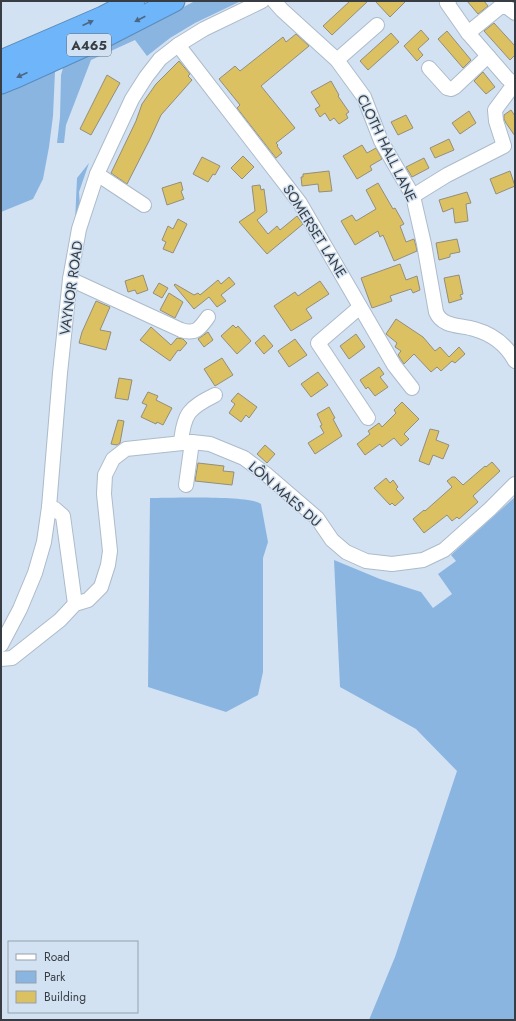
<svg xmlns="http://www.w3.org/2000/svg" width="516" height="1021" font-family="Jost,sans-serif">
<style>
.green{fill:#8ab5e1}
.building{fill:#dbc162;stroke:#938e7c}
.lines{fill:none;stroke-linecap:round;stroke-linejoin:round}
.minor-casing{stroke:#acbbca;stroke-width:16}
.highway-casing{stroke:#5b8bba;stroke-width:23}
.minor{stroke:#fff;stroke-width:14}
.highway{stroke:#6fb5fa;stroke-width:21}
.oneway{fill:#4b6783}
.labels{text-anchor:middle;stroke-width:3;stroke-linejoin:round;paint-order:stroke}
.shield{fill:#d3e2f2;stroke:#666e78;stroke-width:1}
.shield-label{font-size:13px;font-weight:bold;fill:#373d43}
.street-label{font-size:14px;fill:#373d43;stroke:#d3e2f2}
</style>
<rect width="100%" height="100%" fill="#d3e2f2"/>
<g class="green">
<polygon points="195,1 241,1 195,23 170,38 147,56 135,40 91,60 66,125 64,143 57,143 60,117 61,75 63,68 55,71 53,116 49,147 43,179 33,199 1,212 1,90 166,16"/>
<polygon points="89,163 79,192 80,207 75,222 77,178"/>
<polygon points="515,497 515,1020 369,1020 395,957 457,771 416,729 340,687 334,560 380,579 421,592 433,608 452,594 438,574 456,561 451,555"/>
<path d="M150,498C168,498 250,495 261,504L268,542L263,558V672L258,695L226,712L148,687Z"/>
</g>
<g class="building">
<polygon points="350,1 368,1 332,35 323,26"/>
<polygon points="375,1 406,1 390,17"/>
<polygon points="467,1 484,1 488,6 478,14"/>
<polygon points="494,23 515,46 515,55 510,60 484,31"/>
<polygon points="421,30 429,39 418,49 423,55 417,61 404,46"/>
<polygon points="447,31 471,60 463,68 438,39"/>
<polygon points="391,33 399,42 368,70 360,61"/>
<polygon points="296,34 309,46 261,86 295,128 276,143 278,145 277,146 282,153 276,158 237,108 240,105 219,79 235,66 240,71 283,37 286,42"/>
<polygon points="179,61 190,74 188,76 192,80 161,115 150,139 127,184 111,173 136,121 142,104 156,84"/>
<polygon points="483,72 495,87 486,94 474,81"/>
<polygon points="107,75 120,83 91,135 80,129"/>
<polygon points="331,81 339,95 338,96 349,112 346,114 348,118 339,124 334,118 330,121 325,113 320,117 315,109 320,106 311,92"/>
<polygon points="511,110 515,116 515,136 506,123 504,119 504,115"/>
<polygon points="469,111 476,123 460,134 452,123"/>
<polygon points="406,115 413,128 398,135 391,122"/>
<polygon points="449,139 454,150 435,158 430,148"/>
<polygon points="362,145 367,153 376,148 382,159 370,166 372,170 357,179 343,156"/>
<polygon points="243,156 254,167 242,179 231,168"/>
<polygon points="202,157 220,166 215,175 213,174 208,182 193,174"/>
<polygon points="424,158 429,168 412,177 406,167"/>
<polygon points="329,171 332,191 319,192 318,184 302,186 301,177 303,177 303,174"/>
<polygon points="510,171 515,186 496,194 490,179"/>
<polygon points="181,182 183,190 181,191 184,199 167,205 162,188"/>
<polygon points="378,183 393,209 395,208 404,224 400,226 406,242 414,239 416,246 417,251 394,261 383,235 380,237 378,231 355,245 341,221 352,215 356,221 376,209 366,190"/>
<polygon points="260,185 261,190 264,189 267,212 257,220 268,234 277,226 280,230 297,216 303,224 267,254 239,222 255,211 252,186"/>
<polygon points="467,192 471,203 466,204 468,221 455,223 453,208 443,212 439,200"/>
<polygon points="178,219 187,224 173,253 163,249 166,242 162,240 168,226 173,229"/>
<polygon points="457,239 460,252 450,254 450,257 439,260 436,243"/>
<polygon points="400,264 406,280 417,276 420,290 413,293 411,289 390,296 392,301 372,308 361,278"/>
<polygon points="143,275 148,290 137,294 135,290 128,292 125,281"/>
<polygon points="459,275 463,294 460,295 462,299 449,303 444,278"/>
<polygon points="229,277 235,284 221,295 226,301 217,307 209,297 194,309 174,285 175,284 194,295 198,293 200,295 218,280 221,284"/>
<polygon points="320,281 329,294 306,309 312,318 291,331 274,306 295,292 298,296"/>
<polygon points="159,283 168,288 162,298 153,293"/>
<polygon points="169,293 183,302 175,318 160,310"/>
<polygon points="96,301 110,307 100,330 111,332 106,350 79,343 82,332"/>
<polygon points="396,319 423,337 435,351 440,347 449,357 459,347 465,354 455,363 452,361 441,371 437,367 431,372 414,354 404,364 398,355 401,351 395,347 397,343 386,334"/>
<polygon points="233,325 236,328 238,326 251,341 237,354 221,336"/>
<polygon points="151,327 171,345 177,338 183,339 187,343 180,351 178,350 170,361 140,340"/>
<polygon points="208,332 213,340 204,347 198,339"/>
<polygon points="356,334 365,347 349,359 340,346"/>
<polygon points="264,335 273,346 264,354 255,343"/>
<polygon points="295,339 307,355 289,367 278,351"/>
<polygon points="222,358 233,375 215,386 204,369"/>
<polygon points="379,367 384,374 380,377 388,387 375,396 368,387 366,389 360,380"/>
<polygon points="318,372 328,385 311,397 301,384"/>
<polygon points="119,378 132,380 128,400 115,398"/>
<polygon points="148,392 158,396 156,400 172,408 163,425 157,422 156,424 141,417 147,405 142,403"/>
<polygon points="238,393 257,407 249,418 246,415 241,422 229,413 235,404 231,401"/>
<polygon points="402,402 419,419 404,434 409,439 401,446 394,438 382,447 380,444 365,455 357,444 370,434 368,431 379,423 382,427 396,413 394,410"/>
<polygon points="329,407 335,418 333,419 342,436 315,454 308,443 324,433 320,426 322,425 317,414"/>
<polygon points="118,420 124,421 120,443 117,445 111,444"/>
<polygon points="430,429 439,431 436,440 449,445 443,459 433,455 429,465 419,461"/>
<polygon points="265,445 275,454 267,463 257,454"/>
<polygon points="492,462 500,471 473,496 478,502 459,519 457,517 452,521 447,515 424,533 413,519 424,510 425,511 452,487 447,481 452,477 455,477 463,485 485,466 486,467"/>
<polygon points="198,463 224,466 223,471 234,472 232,485 195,481"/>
<polygon points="386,478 390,483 393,480 398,487 396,489 404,498 395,506 392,503 390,505 374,488"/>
</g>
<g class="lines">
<defs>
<g id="minor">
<path d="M274,1L282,10L337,60L364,97L381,141L413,196L424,244L436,312C442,327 460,325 474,329C492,334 506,344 515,361"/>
<polyline points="449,1 447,3 468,33 507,78 514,84"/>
<polyline points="468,33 500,7 507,7 515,13"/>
<polyline points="178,45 300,203 394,365 412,388"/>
<polyline points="337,60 377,25"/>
<polyline points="429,68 447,88 451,89 455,87 488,56"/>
<polyline points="97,174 144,205"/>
<polyline points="413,196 447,175 504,146 496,121 495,110 515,83"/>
<path d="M70,279L181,330C196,335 200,328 208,317"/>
<polyline points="360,307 318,343 368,418"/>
<path d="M181,442C184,413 189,408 215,395"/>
<polyline points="186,485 192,442"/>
<polyline points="49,507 55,509 63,516 75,604"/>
<polyline points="1,645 20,609 35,573 44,542 49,507 60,373 70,279 79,229 97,174 132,99 146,77 160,59 178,45 204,29 262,1"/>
<polyline points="1,659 12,658 60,620 75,604 88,600 101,587 108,565 110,551 104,494 105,475 113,459 126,449 192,442 210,444 244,458 267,475 317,518 332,540 346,552 366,561 392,564 423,560 444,550 490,509 515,484"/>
</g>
<g id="highway">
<polyline points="1,61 103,17 134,1"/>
<polyline points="1,83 16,77 100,39 174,1"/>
</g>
</defs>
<use href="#minor" class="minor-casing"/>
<use href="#highway" class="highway-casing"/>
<use href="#minor" class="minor"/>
<use href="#highway" class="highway"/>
</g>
<defs><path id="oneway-solid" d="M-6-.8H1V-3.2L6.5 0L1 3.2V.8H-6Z"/></defs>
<g class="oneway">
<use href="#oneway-solid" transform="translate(140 19) rotate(153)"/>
<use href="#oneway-solid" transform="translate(88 23) rotate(-24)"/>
<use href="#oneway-solid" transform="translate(22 75) rotate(156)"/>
</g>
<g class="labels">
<rect class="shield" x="67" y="34" width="44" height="22" rx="3"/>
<g class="shield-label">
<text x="89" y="50">A465</text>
</g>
<g class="street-label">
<text transform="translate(387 148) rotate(64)" y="5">CLOTH HALL LANE</text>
<text transform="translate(315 231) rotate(58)" y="5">SOMERSET LANE</text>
<text transform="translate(71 288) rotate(-82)" y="5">VAYNOR ROAD</text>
<text transform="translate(285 494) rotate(41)" y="5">LÔN MAES DU</text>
</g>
</g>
<rect width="516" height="1021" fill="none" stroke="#373d43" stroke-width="4"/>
<rect x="8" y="941" width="130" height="72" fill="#d3e2f2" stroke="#95a0ac"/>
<rect x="16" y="954" width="20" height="6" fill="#ffffff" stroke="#95a0ac"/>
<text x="44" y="961" font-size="12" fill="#373d43">Road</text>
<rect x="16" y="971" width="20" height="12" fill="#8ab5e1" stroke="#95a0ac"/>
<text x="44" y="981" font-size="12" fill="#373d43">Park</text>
<rect x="16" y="991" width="20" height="12" fill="#dbc162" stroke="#95a0ac"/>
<text x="44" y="1001" font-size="12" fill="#373d43">Building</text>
</svg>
